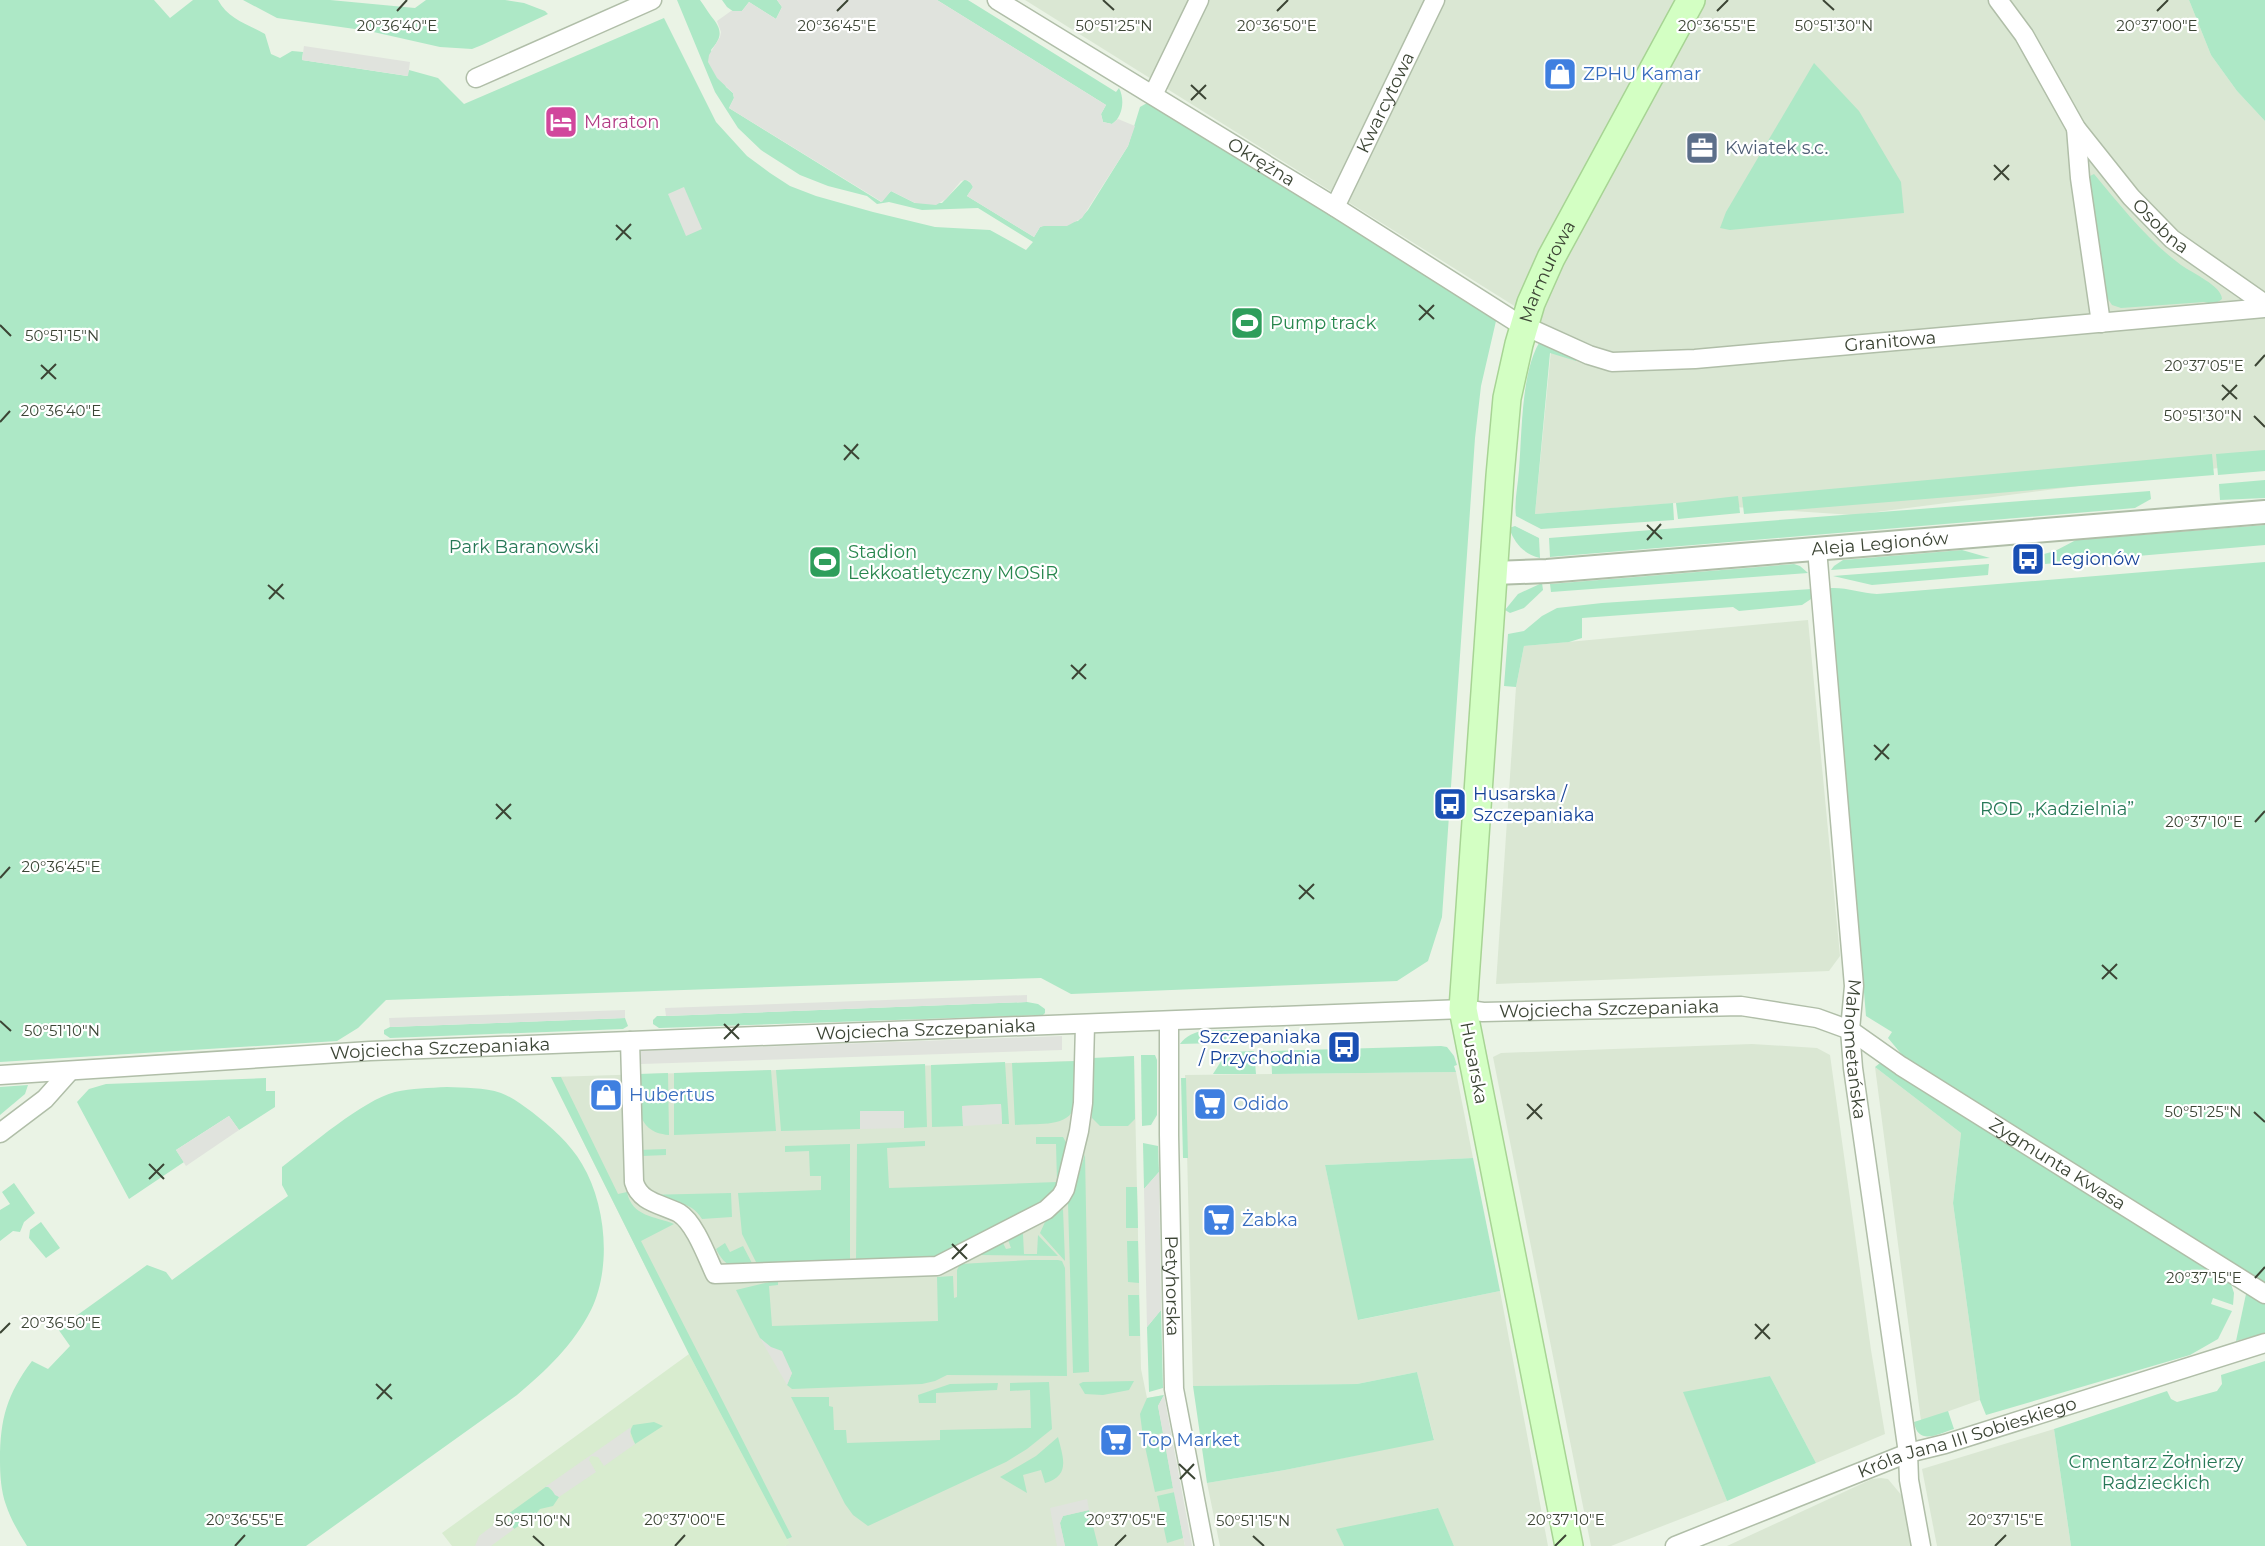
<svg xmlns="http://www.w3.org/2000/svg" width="2265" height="1546" font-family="Montserrat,sans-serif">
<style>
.residential{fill:#dae7d3}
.education{fill:#d8eccf}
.green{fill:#ade8c6}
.parking{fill:#e0e3dd}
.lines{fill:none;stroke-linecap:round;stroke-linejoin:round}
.minor-casing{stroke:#b0bea8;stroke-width:21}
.tertiary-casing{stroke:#b0bea8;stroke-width:26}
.secondary-casing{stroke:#a7d494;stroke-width:30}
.minor{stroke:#fff;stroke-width:18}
.tertiary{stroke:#fff;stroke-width:22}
.secondary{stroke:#d3ffc3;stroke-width:27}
.ticks{fill:none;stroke:#3c4535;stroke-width:2}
.labels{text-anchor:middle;stroke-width:4.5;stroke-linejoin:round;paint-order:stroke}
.shop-label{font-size:18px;fill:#366cbe;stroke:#fff;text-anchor:start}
.street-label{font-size:18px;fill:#3c4535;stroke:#fff}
.hotel-label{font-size:18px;fill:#b23c85;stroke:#fff;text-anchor:start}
.service-label{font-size:18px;fill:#4e5e75;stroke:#fff;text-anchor:start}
.leisure-label{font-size:18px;fill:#27864d;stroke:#fff;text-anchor:start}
.park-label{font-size:18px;fill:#277857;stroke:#fff}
.transit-label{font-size:18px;fill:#164399;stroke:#fff;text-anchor:start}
.ticks-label{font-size:15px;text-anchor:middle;fill:#3c4535;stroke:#fff;stroke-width:4.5;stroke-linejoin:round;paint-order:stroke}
</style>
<rect width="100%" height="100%" fill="#eaf3e5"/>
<g class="residential">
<polygon points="1025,0 2189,0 2211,55 2237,91 2265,121 2265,462 1853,515 1676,503 1535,514 1553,330"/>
<polygon points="1808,620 1840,956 1829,971 1496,984 1516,687 1524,646"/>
<polygon points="1752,1044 1817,1048 1830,1055 1871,1350 1885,1434 1816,1463 1770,1376 1684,1393 1727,1501 1611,1546 1591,1546 1493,1057 1501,1053"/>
<polygon points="1134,1056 1141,1369 1147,1398 1164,1395 1158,1406 1185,1546 785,1546 789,1543 689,1354 551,1077 1077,1061"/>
<polygon points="1875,1067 1961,1133 1953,1203 1980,1400 1921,1421"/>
<polygon points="1456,1072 1473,1158 1325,1165 1359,1320 1500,1291 1548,1546 1454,1546 1437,1508 1337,1530 1344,1546 1220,1546 1207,1483 1285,1470 1434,1439 1417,1372 1357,1384 1193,1386 1185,1075"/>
<polygon points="2054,1429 2071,1546 1937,1546 1922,1469"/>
<polygon points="1881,1478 1888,1479 1903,1497 1912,1546 1727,1546 1872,1479"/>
</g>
<polygon class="education" points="689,1354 790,1544 785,1546 452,1546 442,1533"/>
<g class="green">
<path d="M0,0H154L170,18L193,0H218C228,19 247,24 265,34L271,54L280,58L292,51L303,52L302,60L407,76L409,70L438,78L464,104L664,18L716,122L747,156L770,173L790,186L816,196L873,212L935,227L990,230L1026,250L1033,242L978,208L922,210L889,202L877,204L867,196L828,186L800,175L761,150L738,128L715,92L677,0H700C704,5 707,11 711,16C722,29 723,37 711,50L726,87L733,93L734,98L729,108L881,202L891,191L915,203H942L965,179L972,184L973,187L967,196L1034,237L1040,227L1045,225L1078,221L1088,210L1128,146L1140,107L1147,103L1182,121L1330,212L1496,321L1481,386L1475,438L1442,917L1428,961L1397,981L1071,994L1041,978L386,1000L358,1028L337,1041L0,1062Z"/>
<polygon points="243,0 330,0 415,8 426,0 505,0 524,3 545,11 548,14 482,45 472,49 440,47 369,31 277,18"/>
<polygon points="722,0 777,0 782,7 776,19 749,2 742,11 734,12 727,7"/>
<path d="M937,0H968L1116,92L1119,88C1125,99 1123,117 1112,124L1103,122L1101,114L1106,105Z"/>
<polygon points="2189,0 2265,0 2265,121 2237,91 2211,55"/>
<polygon points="1814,63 1859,111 1901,182 1904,213 1730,230 1720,228 1726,212"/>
<path d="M2094,174C2121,206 2147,240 2181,265C2192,273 2222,286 2222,299C2216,304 2212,304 2204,302L2121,308L2112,305L2106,296L2090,181V176Z"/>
<path d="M1539,343H1545L1577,356L1576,361L1550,353L1535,514L1673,503L1674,520L1541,529L1516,516C1514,502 1518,485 1519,470C1522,434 1521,374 1539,343Z"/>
<polygon points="2265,450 2265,471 2218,475 2216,454"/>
<polygon points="2212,454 2214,475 1744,514 1742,497"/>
<polygon points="2265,480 2265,498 2220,500 2219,484"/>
<polygon points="2150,491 2151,499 2135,508 1550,557 1549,538"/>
<polygon points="1738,496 1740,513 1678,519 1676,503"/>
<polygon points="2265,525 2265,545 2045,564 2044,554 2055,551 2076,540"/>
<path d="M1515,526L1539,538L1540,558C1524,554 1515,544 1509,528Z"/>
<polygon points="1962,550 1990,558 1831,570 1834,566 1843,560"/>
<path d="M2265,562V1285L1908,1062L1888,1038L1892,1032L1866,1016L1830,588C1846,587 1861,593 1877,594Z"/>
<polygon points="1794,564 1800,566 1808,573 1551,592 1550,584"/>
<polygon points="1989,564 1988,575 1872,585 1833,576"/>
<polygon points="1542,583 1543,590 1524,608 1510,613 1505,610 1518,594"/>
<polygon points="1812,589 1811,599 1802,605 1739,611 1733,607 1582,618 1582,638 1569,642 1524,646 1516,687 1504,686 1508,634 1524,631 1542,616 1557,608 1602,603"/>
<polygon points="1027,1002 1038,1004 1045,1009 1045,1013 1043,1015 659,1028 653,1024 653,1020 657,1016 666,1016"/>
<polygon points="625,1018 628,1026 623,1029 390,1038 384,1034 384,1030 390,1027"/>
<path d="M1232,1030L1247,1031L1255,1042L1180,1044C1193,1027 1212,1031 1232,1030Z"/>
<polygon points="1441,1046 1447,1047 1454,1056 1457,1065 1454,1066 1456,1072 1272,1074 1271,1051"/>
<polygon points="1254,1051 1256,1074 1213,1074 1227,1052"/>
<polygon points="1141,1055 1155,1055 1157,1060 1157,1115 1151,1125 1142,1126"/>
<polygon points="1134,1056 1135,1119 1128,1126 1100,1126 1092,1118 1092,1058"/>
<path d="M1077,1061L1073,1110C1065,1128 1033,1123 1015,1125L1012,1063Z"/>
<polygon points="1005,1062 1009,1124 1002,1124 1001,1104 962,1106 963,1126 932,1127 931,1065"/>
<polygon points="1880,1063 1927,1089 2230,1281 2234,1293 2233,1305 2213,1298 2211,1304 2232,1311 2218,1339 2190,1355 1986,1415 1980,1400 1953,1203 1961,1133 1875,1067"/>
<polygon points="925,1064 927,1127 904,1128 903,1111 860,1111 860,1129 781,1131 776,1070"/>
<polygon points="771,1070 776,1131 674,1135 674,1073"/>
<path d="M668,1073L669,1135C633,1132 639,1101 638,1074Z"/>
<path d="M551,1077H561L618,1194L627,1192C632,1217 655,1216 674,1224L641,1241L792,1537L787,1539L689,1354Z"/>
<polygon points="266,1078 266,1091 275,1091 275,1107 239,1130 229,1116 176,1150 184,1162 129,1199 77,1102 89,1089 106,1084"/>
<polygon points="1181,1078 1186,1078 1188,1158 1183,1158"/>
<polygon points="28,1085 25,1094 0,1115 0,1087"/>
<path d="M447,1087C464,1088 484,1087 501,1093C512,1097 522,1105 532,1112C551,1127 570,1143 582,1164C606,1204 612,1267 591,1310C573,1345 547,1370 517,1395L306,1546H27C19,1533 11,1520 6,1505C1,1491 0,1475 0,1460C0,1419 7,1394 32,1361L48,1369L70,1346L58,1329L147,1265L166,1272L172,1280L288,1196L282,1185V1167C310,1146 363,1100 395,1092C412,1088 429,1088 447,1087Z"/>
<polygon points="1036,1137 1063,1137 1067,1144 1060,1183 1049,1200 931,1261 856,1262 857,1144 925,1141 925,1146 887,1148 889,1188 1057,1182 1056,1144 1036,1144"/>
<polygon points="1143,1143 1158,1146 1159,1172 1144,1189"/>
<polygon points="850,1144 850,1262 758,1266 742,1234 738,1193 821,1190 821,1176 810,1176 809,1151 785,1152 785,1146"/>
<path d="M666,1149V1155L642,1156L644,1195L731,1193L732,1217L702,1219C692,1200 663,1199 644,1197L638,1150Z"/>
<polygon points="1085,1154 1089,1372 1073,1373 1068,1203 1073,1194"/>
<polygon points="1473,1158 1500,1291 1358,1320 1325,1165"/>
<polygon points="14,1183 35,1213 24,1222 20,1232 13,1231 0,1241 0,1210 10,1204 2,1192"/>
<polygon points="1126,1187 1137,1187 1138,1228 1126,1228"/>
<polygon points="1063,1209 1065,1261 1040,1233 1045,1222"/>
<polygon points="41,1222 60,1248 46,1258 29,1238 30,1230"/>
<polygon points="1020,1234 1023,1234 1024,1254 1037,1254 1038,1235 1058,1256 978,1255 1003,1243 1006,1249 1011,1248 1008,1240"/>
<polygon points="1127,1241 1138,1241 1139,1283 1128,1282"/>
<path d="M725,1243L730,1252L743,1246L754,1267C732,1265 727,1270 716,1249Z"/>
<polygon points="1030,1260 1058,1260 1062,1261 1065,1268 1067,1376 947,1375 935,1381 922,1384 792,1389 787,1385 792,1373 760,1338 736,1290 778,1280 778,1285 769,1286 772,1326 938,1321 937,1277 953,1276 954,1298 957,1297 957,1270 960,1264"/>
<polygon points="2250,1293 2265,1300 2265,1333 2236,1341 2246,1294"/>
<polygon points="1128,1295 1139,1295 1140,1336 1129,1336"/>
<polygon points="1161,1310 1163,1388 1149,1392 1147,1327"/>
<polygon points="2265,1361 2265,1546 2071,1546 2054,1429 2167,1391 2171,1399 2177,1402 2217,1391 2222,1384 2221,1375"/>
<polygon points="1417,1372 1434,1440 1285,1470 1207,1483 1193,1386 1357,1384"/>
<polygon points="1770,1376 1816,1463 1727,1501 1683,1392"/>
<polygon points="1134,1381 1129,1390 1103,1395 1085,1394 1079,1384 1083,1382"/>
<polygon points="1049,1382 1052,1429 1027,1449 1006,1462 868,1526 853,1515 845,1504 791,1397 829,1397 829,1406 833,1407 834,1430 846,1430 847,1443 940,1440 940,1430 1031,1428 1030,1390 1010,1391 1010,1383"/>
<polygon points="998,1383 997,1390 936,1393 936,1403 919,1403 918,1395 950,1384"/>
<polygon points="1164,1395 1158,1406 1163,1433 1143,1437 1140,1414 1147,1398"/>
<path d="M1948,1411L1954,1429C1938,1434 1918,1446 1914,1422Z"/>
<polygon points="654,1422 663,1426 635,1444 630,1431 633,1425"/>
<path d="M1058,1437C1063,1457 1071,1476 1045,1483L1041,1470L1023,1475L1027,1493L1000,1477L1036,1456Z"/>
<polygon points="1164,1438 1173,1488 1155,1492 1144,1442"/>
<polygon points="547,1486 559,1497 553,1506 540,1509 529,1522 526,1521 514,1529 507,1519 508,1514"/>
<polygon points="1175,1492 1183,1538 1167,1543 1157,1496"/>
<polygon points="1438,1508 1454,1546 1344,1546 1336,1529"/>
<polygon points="1089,1510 1098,1546 1065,1546 1060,1523 1063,1516"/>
</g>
<g class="parking">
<polygon points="777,0 937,0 1106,105 1101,114 1103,122 1112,124 1118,119 1135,126 1128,146 1082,218 1067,226 1044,226 1040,227 1034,237 967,196 973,187 969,181 965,180 961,181 946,199 936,205 915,203 891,191 882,202 729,108 734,98 733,93 717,78 708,62 709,55 720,37 721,32 717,21 731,11 742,11 749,2 776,19 782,7"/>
<polygon points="304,46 410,62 408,76 302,60"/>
<polygon points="684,187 702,229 686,236 668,194"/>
<polygon points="1027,995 1027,1002 666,1016 665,1008"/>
<polygon points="625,1010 625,1018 390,1027 389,1018"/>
<polygon points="1062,1036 1062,1050 641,1064 641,1051"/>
<polygon points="1001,1104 1002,1124 963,1126 962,1106"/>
<polygon points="860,1111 904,1111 904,1128 860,1129"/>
<polygon points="229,1116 239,1130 186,1166 176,1150"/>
<polygon points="1159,1172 1161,1310 1147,1327 1144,1189"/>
<polygon points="760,1338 771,1347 782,1351 792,1373 787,1385"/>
<polygon points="1164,1395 1192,1546 1185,1546 1173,1488 1158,1406"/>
<polygon points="631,1427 630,1436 635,1444 604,1466 598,1457 591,1456 589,1460 596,1472 559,1497 555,1495 550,1487 545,1487"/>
<polygon points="1087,1499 1089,1510 1063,1516 1060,1523 1065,1546 1057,1546 1050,1508"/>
<polygon points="508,1514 508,1521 514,1529 491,1546 475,1546 479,1536"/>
</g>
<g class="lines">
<defs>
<g id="minor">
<path id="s1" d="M997,0L1335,207L1516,322L1589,355L1612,362L1695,359L2265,308"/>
<path id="s2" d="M1998,0L2024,35L2076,128L2131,197L2172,239L2265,304"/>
<polyline points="476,78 652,0"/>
<polyline points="1153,95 1199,0"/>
<polyline points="2076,128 2080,178 2101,323"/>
<path id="s3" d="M1335,207L1435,0"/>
<path id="s4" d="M1817,549L1854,986L1850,1030L1853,1068L1908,1453L1909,1480L1921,1546"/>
<path id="s5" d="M1169,1022V1135L1174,1389L1204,1546"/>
<path d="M630,1041L634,1182C640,1203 662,1204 679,1213C695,1223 707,1257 715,1274L937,1266L1046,1210L1061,1196L1065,1189L1079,1131L1083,1103L1085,1025"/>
<path id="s6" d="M0,1075L370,1051L1463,1009L1483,1012L1741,1006L1817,1018L1850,1030L1901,1066L2265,1294"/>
<polyline points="0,1133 45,1099 70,1071"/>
<path id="s7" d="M1675,1546L1908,1453L1945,1444L2265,1343"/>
</g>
<g id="tertiary">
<path id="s8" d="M1494,573L1547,571L2265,512"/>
</g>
<g id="secondary">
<path id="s9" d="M1569,1546L1463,1009L1500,476L1507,398L1519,344L1531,303L1551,258L1691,0"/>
</g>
</defs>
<use href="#minor" class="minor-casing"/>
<use href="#tertiary" class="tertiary-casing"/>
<use href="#secondary" class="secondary-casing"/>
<use href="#minor" class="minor"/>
<use href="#tertiary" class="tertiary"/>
<use href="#secondary" class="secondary"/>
</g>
<path class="ticks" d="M1103,0L1114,10M1823,0L1834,10M397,11L407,0M837,11L848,0M1277,11L1288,0M1717,11L1728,0M2157,11L2168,0M1191,85L1206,99M1191,100L1206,85M1994,165L2009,180M1994,180L2009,165M616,225L631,239M616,240L631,224M1419,305L1434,319M1419,320L1434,305M0,325L11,336M41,365L56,379M2255,366L2265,355M41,379L56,364M2222,385L2237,399M2222,400L2237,385M2254,416L2265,427M0,422L10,411M844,445L859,459M844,460L858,444M1647,525L1662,539M1647,540L1661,524M268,585L284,599M269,599L283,584M1071,665L1086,679M1072,679L1086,664M1874,745L1889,759M1875,760L1889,744M496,804L511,819M496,819L511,804M2255,822L2265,811M0,878L10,867M1299,885L1314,899M1299,899L1314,884M2102,965L2117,979M2102,979L2117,964M0,1021L11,1031M724,1024L739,1039M724,1039L739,1024M1527,1104L1542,1119M2254,1112L2265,1122M1527,1119L1542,1104M149,1164L164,1179M149,1179L164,1164M952,1244L967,1259M952,1259L967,1244M2255,1278L2265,1267M1755,1324L1770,1339M0,1333L10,1323M1755,1339L1769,1324M376,1384L392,1399M377,1399L391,1384M1179,1464L1195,1479M1180,1479L1194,1464M533,1536L544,1546M1253,1536L1264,1546M235,1546L245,1535M675,1546L685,1535M1115,1546L1126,1535M1555,1546L1566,1535M1995,1546L2006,1535"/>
<defs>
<symbol id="shop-square" viewBox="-11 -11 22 22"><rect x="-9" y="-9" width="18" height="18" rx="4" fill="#3f7fe0" stroke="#fff"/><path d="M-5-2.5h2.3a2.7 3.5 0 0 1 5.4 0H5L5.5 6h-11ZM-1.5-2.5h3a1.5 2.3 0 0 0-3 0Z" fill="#fff"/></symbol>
<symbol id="hotel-square" viewBox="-11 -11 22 22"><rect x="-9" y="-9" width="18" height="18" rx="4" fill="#d1479c" stroke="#fff"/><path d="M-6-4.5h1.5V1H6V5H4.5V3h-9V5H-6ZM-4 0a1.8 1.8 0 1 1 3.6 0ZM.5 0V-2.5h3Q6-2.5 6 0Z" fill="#fff"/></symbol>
<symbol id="office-square" viewBox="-11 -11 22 22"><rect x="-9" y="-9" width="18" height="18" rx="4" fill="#5c6f8a" stroke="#fff"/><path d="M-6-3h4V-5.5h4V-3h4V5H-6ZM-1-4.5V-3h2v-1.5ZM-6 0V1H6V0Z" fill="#fff"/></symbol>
<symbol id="stadium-square" viewBox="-11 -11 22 22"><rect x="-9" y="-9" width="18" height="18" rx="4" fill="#2e9e5b" stroke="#fff"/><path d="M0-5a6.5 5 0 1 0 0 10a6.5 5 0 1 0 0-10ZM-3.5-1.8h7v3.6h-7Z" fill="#fff"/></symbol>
<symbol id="bus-square" viewBox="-11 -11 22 22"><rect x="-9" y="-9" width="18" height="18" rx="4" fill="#1a4fb4" stroke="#fff"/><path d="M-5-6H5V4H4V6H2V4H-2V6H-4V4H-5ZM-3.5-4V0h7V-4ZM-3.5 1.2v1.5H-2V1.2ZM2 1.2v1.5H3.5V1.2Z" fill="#fff"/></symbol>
<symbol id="supermarket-square" viewBox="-11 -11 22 22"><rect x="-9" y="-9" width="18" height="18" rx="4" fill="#3f7fe0" stroke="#fff"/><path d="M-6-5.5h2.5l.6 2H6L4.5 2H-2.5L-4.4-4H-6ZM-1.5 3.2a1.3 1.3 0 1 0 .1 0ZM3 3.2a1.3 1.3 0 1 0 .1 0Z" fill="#fff"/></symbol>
</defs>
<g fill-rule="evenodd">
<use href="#shop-square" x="1541" y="55" width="38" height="38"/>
<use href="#hotel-square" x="542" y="103" width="38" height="38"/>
<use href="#office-square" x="1683" y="129" width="38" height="38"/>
<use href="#stadium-square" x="1228" y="304" width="38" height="38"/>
<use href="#bus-square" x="2009" y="540" width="38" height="38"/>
<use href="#stadium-square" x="806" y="543" width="38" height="38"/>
<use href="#bus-square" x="1431" y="785" width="38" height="38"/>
<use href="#bus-square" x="1325" y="1028" width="38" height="38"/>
<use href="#shop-square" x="587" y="1076" width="38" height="38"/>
<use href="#supermarket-square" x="1191" y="1085" width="38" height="38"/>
<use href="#supermarket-square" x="1200" y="1201" width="38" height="38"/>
<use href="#supermarket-square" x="1097" y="1421" width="38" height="38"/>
</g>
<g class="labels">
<g class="shop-label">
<text x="1583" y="80">ZPHU Kamar</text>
<text x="629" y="1101">Hubertus</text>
<text x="1233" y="1110">Odido</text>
<text x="1242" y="1226">Żabka</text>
<text x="1139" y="1446">Top Market</text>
</g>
<g class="street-label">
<text dy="6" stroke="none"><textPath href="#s3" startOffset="116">Kwarcytowa</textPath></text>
<text dy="6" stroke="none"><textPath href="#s1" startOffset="310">Okrężna</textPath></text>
<text dy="6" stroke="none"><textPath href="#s2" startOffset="280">Osobna</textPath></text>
<text dy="6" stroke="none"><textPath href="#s9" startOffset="1293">Marmurowa</textPath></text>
<text dy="6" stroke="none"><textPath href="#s1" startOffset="994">Granitowa</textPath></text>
<text dy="6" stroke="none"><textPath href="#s8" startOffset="387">Aleja Legionów</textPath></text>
<text dy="6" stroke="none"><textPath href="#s6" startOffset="1611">Wojciecha Szczepaniaka</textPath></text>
<text dy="6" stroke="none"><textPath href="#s6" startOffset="927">Wojciecha Szczepaniaka</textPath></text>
<text dy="6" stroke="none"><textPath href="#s6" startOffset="441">Wojciecha Szczepaniaka</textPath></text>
<text dy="6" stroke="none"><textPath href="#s4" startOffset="502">Mahometańska</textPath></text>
<text transform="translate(1474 1063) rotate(79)" y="6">Husarska</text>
<text dy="6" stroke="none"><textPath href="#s6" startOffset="2102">Zygmunta Kwasa</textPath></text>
<text dy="6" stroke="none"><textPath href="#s5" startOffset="264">Petyhorska</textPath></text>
<text dy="6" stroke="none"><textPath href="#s7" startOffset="312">Króla Jana III Sobieskiego</textPath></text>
</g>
<g class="hotel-label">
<text x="584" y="128">Maraton</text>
</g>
<g class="service-label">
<text x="1725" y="154">Kwiatek s.c.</text>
</g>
<g class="leisure-label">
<text x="1270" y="329">Pump track</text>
<text x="848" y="558">Stadion<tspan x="848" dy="21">Lekkoatletyczny MOSiR</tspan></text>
</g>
<g class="park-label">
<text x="524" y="553">Park Baranowski</text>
<text x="2057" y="815">ROD „Kadzielnia”</text>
<text x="2156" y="1468">Cmentarz Żołnierzy<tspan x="2156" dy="21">Radzieckich</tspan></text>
</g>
<g class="transit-label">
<text x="2051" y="565">Legionów</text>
<text x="1473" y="800">Husarska /<tspan x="1473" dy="21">Szczepaniaka</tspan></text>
<text x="1321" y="1043" text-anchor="end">Szczepaniaka<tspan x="1321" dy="21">/ Przychodnia</tspan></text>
</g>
</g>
<g class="ticks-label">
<text x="1114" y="31">50°51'25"N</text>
<text x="1834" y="31">50°51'30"N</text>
<text x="397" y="31">20°36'40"E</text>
<text x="837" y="31">20°36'45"E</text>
<text x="1277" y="31">20°36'50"E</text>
<text x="1717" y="31">20°36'55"E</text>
<text x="2157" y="31">20°37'00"E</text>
<text x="62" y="341">50°51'15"N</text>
<text x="2204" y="371">20°37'05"E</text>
<text x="61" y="416">20°36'40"E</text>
<text x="2203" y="421">50°51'30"N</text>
<text x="2204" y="827">20°37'10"E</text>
<text x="61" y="872">20°36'45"E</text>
<text x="62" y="1036">50°51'10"N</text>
<text x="2203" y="1117">50°51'25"N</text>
<text x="2204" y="1283">20°37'15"E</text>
<text x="61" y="1328">20°36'50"E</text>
<text x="245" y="1525">20°36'55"E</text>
<text x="685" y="1525">20°37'00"E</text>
<text x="1126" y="1525">20°37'05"E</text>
<text x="1566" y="1525">20°37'10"E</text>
<text x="2006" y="1525">20°37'15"E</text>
<text x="533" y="1526">50°51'10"N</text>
<text x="1253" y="1526">50°51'15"N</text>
</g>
</svg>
